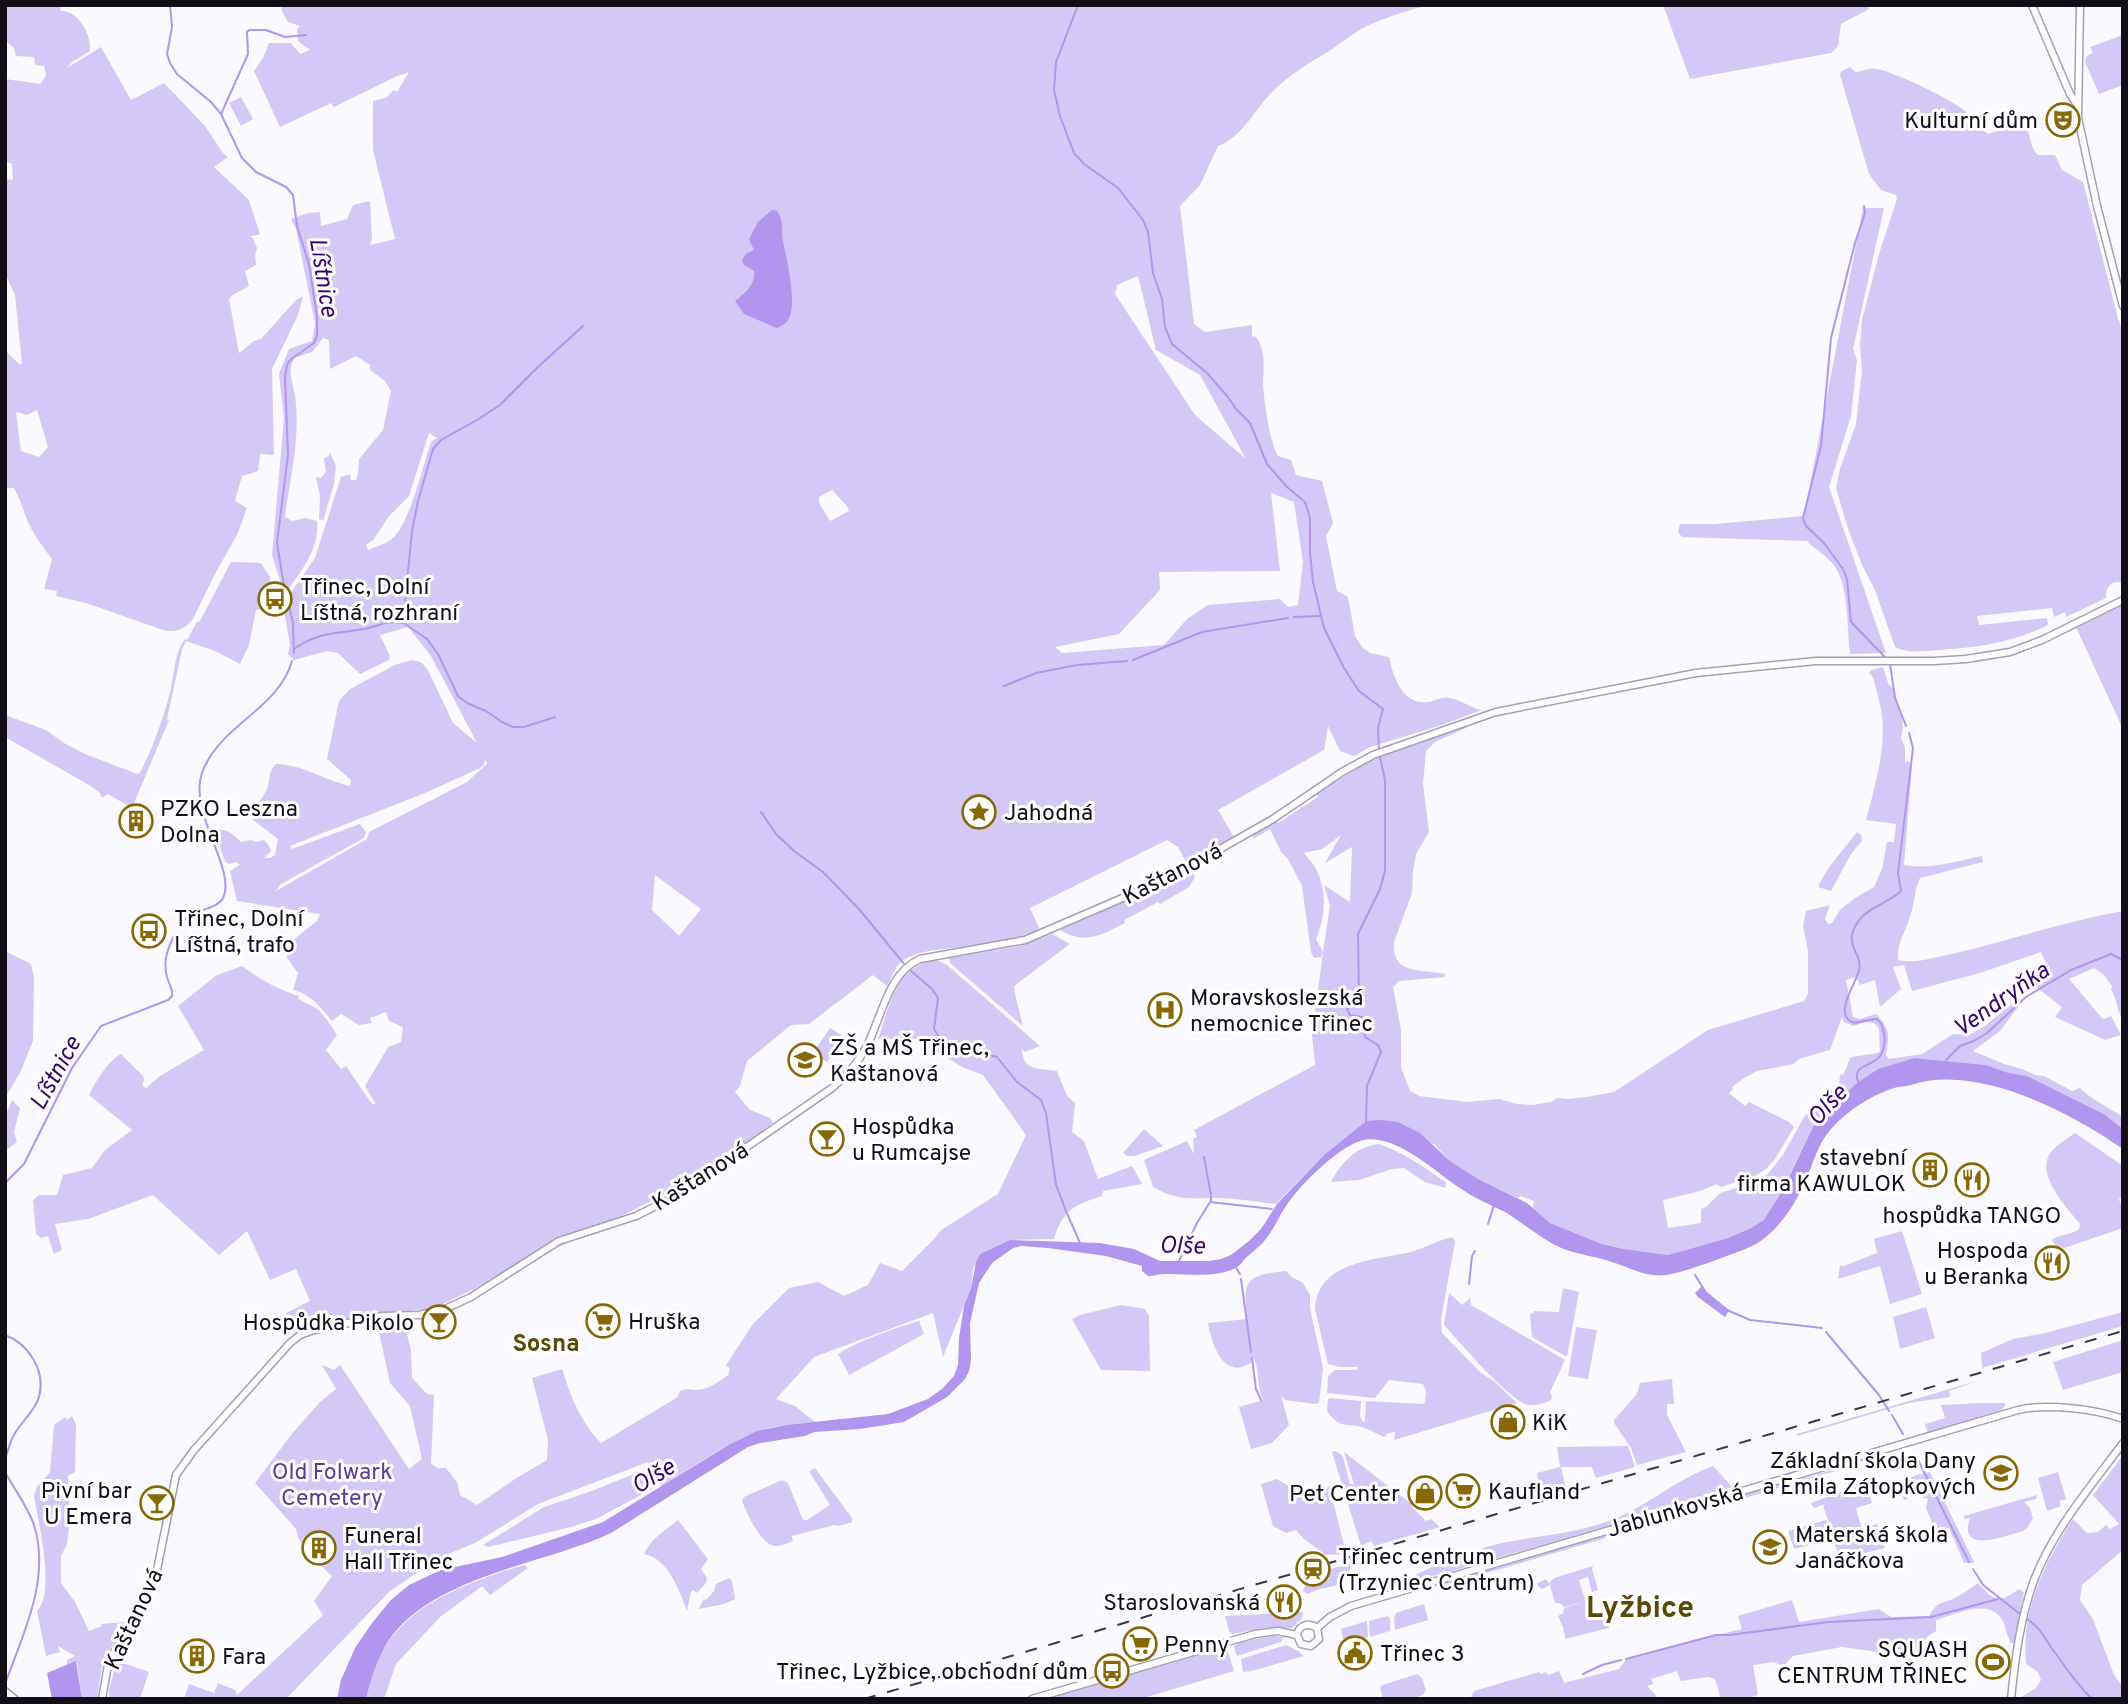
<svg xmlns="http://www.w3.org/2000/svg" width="2128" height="1704" font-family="Overpass,sans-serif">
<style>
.green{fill:#d4c8f6;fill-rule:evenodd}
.water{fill:#b195ee}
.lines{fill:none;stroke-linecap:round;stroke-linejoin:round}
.stream{stroke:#b195ee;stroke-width:2}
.secondary-casing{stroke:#a59eba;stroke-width:9}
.secondary{stroke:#fff;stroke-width:6}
.rail{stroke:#3b3841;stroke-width:2;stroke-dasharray:12 12;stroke-linecap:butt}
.labels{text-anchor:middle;stroke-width:6;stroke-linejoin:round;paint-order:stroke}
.poi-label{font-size:23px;fill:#110e18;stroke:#fff;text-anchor:start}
.street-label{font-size:23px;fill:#110e18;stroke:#fff}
.park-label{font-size:23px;fill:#5e369c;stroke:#fff}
.water-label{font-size:24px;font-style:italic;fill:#38006d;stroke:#fff}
.neighbourhood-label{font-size:24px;font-weight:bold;fill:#5c4707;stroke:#fff}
.district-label{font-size:30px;font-weight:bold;fill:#5c4707;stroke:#fff}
</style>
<rect width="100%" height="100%" fill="#faf9ff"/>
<g class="green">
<path d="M5,5H60L61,11C78,10 92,35 90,51L72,62L67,68L101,47L131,100L164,83L205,126L223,153L228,157L214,167L249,200L260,234L249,237H252L257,248L255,255L256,265L245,271L249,286L231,296L229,299L239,353L254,341L261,339L296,300L303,297L297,317L272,369L274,455L260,454L258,471L242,476L235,501L247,508L237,535L216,572L193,619C185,629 176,633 163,630L86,603L56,596L57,591L44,589L52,559C43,547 33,534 27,520C23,509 20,499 14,488H5V350L19,364H22L15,295L5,273V179L13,180L12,164L5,161V79L41,84L46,75L44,66L35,65L34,57L16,56L14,48L5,40ZM37,410L48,447L39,457L21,451L16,412L27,415Z"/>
<path d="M281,5H1427C1405,12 1382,18 1361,29C1349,36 1338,46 1326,53C1307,64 1290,75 1274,90C1255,108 1243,137 1218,146L1200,185L1180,206L1194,324L1205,332L1252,325V336L1256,337C1265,349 1264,365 1263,380C1263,396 1270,444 1278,456L1291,460L1296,475L1322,481L1333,523L1326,536L1337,591L1348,597L1355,636L1362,647L1370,653L1389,657C1393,677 1403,706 1429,702C1436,700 1443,696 1450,698C1462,700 1470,708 1482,710L1442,725L1370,747L1354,756L1340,751L1328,726L1324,750L1218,810L1234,837L1187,864L1178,847L1167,840L1030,908L1040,930C1019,937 998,943 976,946C954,949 925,948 905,959C896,964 892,976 887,986L873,975L809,1024L791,1025L747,1061L740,1086L735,1092L750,1110L770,1118L773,1123L694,1180L435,1308L381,1314L294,1331L286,1313L310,1301L296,1269L270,1280L247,1231L219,1255L153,1195L88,1219L55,1224L62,1250L54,1254L48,1236L41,1238L36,1234L33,1200L39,1195H57L63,1175L92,1168L105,1150L132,1130L89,1095C95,1082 108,1061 121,1054L143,1076L144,1080L142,1085L146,1088L160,1076L204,1050L178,1006L217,975L242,966C261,980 277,989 299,996L298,998C303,1003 308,1003 314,1007C324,1013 331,1026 337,1035L326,1050L341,1069L346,1066L372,1104H376L365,1086L388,1047L401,1042L403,1027L389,1021L386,1012L370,1018L372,1023L359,1025L341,1014L332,1021C321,1008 311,994 293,990L298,973L287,958V945L317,921L320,914L237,901L230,871L240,865L237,862L229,864L225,861L214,830C226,828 233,834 241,842L251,840L256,842L264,840L268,844L271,851L264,858H270L275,855L278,839L253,820L252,815C256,804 265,797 268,785C270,777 269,771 276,764C304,765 324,780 350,786L351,780L327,759L339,701L350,689L395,665L412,660L421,662L428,670L453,723L477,743L431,656L408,627L380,635L390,656L389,660L360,674L338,653L327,651L294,660L288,654L290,645L283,604L315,558L341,477L350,474L351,480H356L358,474L359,459L383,430L391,391L385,381L370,370V365L356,356L330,369L329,340L323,338L312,352L294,358C287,373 293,381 295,396C301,437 290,477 285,517L292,521L305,518L317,521C320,548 302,569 288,590L284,593L272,555L284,418L279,374L289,349L312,341L315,323L296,229L291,219L308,213L320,212L321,226L347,219L353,205L370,201L372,239L370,245L395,239L373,150V101L386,98L394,90L397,92L409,72L395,77L334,107L331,103L280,127L254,71L263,58L269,43H291L300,54L310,50L298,41L297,30L300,26L288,22L282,11ZM1138,276L1156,350L1200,375L1246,459L1195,415L1115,294L1117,285ZM429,433L437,438L431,442C423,466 410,521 394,537C387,544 377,546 368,550L366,545L374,539L389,516L409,496ZM832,490L847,506L849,511L830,521L819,503V497ZM1271,493L1294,502L1303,562L1298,605L1288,607L1280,599L1208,605L1188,618L1164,645L1062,653L1055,647L1119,634L1160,590L1159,572L1280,571ZM485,759L487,764L467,782L369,832L367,839L276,891L281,884L364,838L366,832L360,824L292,849L290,846L425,793L480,768L484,765ZM655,875L701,909L679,936L652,910Z"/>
<polygon points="1663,5 1866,5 1869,9 1841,24 1838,46 1831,53 1690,79"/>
<polygon points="2123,35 2123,85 2099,94 2085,62 2087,56 2093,53 2090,47"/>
<path d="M1850,67L1856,72C1863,71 1870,67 1877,69C1895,72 1951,99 1965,111C1974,118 1979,129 1988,134L2023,123C2032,132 2028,146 2038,155H2055L2062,170L2083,182L2118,318L2117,319L2119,320L2123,335V583C2111,580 2106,586 2106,598L2066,617L2065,612L2054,617L2052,608L1977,616L1979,625L2047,618L2048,624L2046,626C2011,643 1976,648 1938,650C1923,651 1909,654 1895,647L1875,590L1863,567L1849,532L1836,488L1840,469L1856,424L1862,371L1860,344L1862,320L1879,254L1897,199L1896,195L1881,190L1869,174L1840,75L1841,71Z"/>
<polygon points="241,97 253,119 241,126 229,103"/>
<path d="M1863,208H1884L1853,349L1857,360L1851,416L1829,487L1886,653L1850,654C1847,629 1849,587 1835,567C1827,555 1815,550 1807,541L1682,537L1678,532L1680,524H1715L1804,516Z"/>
<polygon points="330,453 336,466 334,484 323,521 319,519 320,496 316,477 321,478 326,472 324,458 329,456"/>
<path d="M231,562L261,563L270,577L272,606L256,610L249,645L240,664L215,651L186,641L182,650L167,719L169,720L132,808L108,794L102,798L100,793L89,785L5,737V715L46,730L64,743L85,754L137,774L140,773C152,749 162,723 169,696C174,680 174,651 185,639L187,640L197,622L200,621Z"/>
<polygon points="2123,604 2123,724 2121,725 2076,627"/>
<path d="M1883,667L1888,683L1894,690L1902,717L1903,728L1901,738L1905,748V764L1907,760L1912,766L1904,865C1930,870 1957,861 1982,856L1983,862L1920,878C1914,890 1915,904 1910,917C1906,931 1896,945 1898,960C1913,964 1932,958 1947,955C2006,942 2064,921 2123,911V1021C2117,1010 2117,1000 2111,989L2112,986L2104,975L2094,968L2069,979L2102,1018L2104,1019L2111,1016L2121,1035L2105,1040L2055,1017L2062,1007L2035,986L2051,976L2041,952L1980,973L1912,991L1904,965L1893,967L1901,989L1880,1007L1875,980L1860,985L1856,977L1846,980L1853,1017L1860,1019L1876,1014C1891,1030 1889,1035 1886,1055L1889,1059L1922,1054L1953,1034L1969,1035L1985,1026L2014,1002L2018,1007L2000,1031L1973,1051L2004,1064L2022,1069L2035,1075L2044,1076L2072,1091L2080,1088C2088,1097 2111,1109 2123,1117V1129L2104,1114L2027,1076L2009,1073L1986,1065L1914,1058L1878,1069L1823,1117L1813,1127L1772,1209L1764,1220L1751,1228L1728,1238L1668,1255L1624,1249L1602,1244L1550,1223L1533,1209L1534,1201L1521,1196L1518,1198L1480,1180L1450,1161L1434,1144L1366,1121L1324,1155L1276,1204C1257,1202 1236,1198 1216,1198C1189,1198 1178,1201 1153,1187L1144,1160L1187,1141L1194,1154L1193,1139L1197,1137L1194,1130L1315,1065L1312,1035L1323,953L1321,957L1314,958L1311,952L1302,886L1288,859L1281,852L1270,829L1253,839V834L1275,821L1278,823L1318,797L1316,794L1374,758L1467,724L1468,727L1435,742L1426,751L1423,784L1429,832L1416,854L1413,871L1412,893L1394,942C1391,976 1423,969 1445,974V977L1399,981L1393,987L1401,1030V1067L1410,1091L1419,1096L1467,1102L1499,1099L1517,1104L1533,1105L1551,1102L1558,1098L1568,1099L1587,1097L1614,1092L1708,1030L1804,1001L1808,994V951L1803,926L1806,911L1830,905L1825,919L1828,924L1832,923L1840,910L1855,898L1874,887L1882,869L1887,842H1894L1896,824L1866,820C1875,787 1886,749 1882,715C1880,702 1876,689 1873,677L1869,673L1871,670ZM1341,835L1325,863L1352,847L1350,902L1324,885L1330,906L1323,952L1316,939C1326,916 1327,889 1315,867C1312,862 1307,857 1304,853L1322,849ZM1842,1017L1844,1022L1854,1026L1865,1022L1874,1023L1879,1029L1880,1052C1869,1056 1861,1054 1850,1058L1844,1074L1840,1075L1839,1083L1804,1117L1783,1155L1767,1175L1746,1185L1720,1193L1706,1207L1701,1209V1223L1668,1228L1663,1200L1700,1191L1717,1184L1720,1187L1724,1186L1755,1176L1766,1169L1775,1159L1794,1127L1789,1122L1749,1102L1745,1106L1729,1093L1733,1089L1732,1087L1744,1078L1757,1071L1794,1064L1799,1059L1830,1050Z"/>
<polygon points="1857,832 1861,835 1862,841 1851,854 1831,891 1818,887 1827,870"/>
<path d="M1193,871L1195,877L1189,887L1160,904L1158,902L1124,920L1125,923C1101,935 1086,945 1060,930Z"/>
<polygon points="1052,934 1070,944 1014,986 1015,994 1023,1026 950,963 949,958 1020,946"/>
<polygon points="5,951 31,964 34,977 33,1041 20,1073 5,1098"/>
<path d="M937,960L947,965L1040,1046L1025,1052L1022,1049C1023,1072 1039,1068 1057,1071L1067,1096L1075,1103L1072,1132L1084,1141L1098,1179L1132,1166L1142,1184L1103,1191L1102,1196C1074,1205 1063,1210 1054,1239L1010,1240L980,1254L973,1269L971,1288L943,1357L933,1313L814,1357L776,1399L795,1406L815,1422C795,1424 775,1425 756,1432C722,1445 692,1468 661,1486L648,1462L538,1504L475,1543L438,1558L389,1592L286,1699H184L189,1684L214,1693L218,1683L235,1690L237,1695L323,1615L314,1601L332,1576C319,1564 298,1545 296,1529L255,1483L291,1435L319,1403L336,1389L322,1365L334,1370L340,1365L409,1469L422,1459L410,1406L390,1383L379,1332L381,1323H404L411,1350L412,1378L427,1394L434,1395L431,1464L438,1468H446L457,1482L460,1495L477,1505L515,1479L547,1460L548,1440L532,1378L562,1369C571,1397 580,1421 601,1443L678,1397L680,1391C687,1388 690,1390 697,1390C709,1389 719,1382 728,1375L730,1369L726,1365L753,1324L789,1288L818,1282L844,1296L868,1285L880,1263L902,1271L935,1238L941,1230L998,1194L1026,1135L983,1075L962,1067L917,1039H878C889,1007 897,963 937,960Z"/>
<polygon points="830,1028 844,1037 827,1062 813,1053"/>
<polygon points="12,1100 20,1108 14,1132 17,1142 5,1151 5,1117"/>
<polygon points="1144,1129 1163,1146 1135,1156 1127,1156 1123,1153"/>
<path d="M2075,1133L2123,1166V1195L2119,1199L2123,1212V1228L2064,1248L2058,1247L2051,1240C2060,1234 2071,1235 2079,1229L2080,1224C2067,1208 2037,1177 2049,1155C2053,1147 2067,1139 2075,1133Z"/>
<path d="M1379,1144C1404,1153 1425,1167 1446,1183L1445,1188L1425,1182L1404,1168L1392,1169L1359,1180L1331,1182C1342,1162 1355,1147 1379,1144Z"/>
<polygon points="1902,1231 1922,1294 1890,1304 1880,1266 1838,1279 1840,1266 1844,1266 1877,1253 1874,1239"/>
<path d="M1453,1237L1455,1242L1441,1319L1442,1333L1481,1373L1494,1381L1517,1403L1394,1440L1395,1432L1388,1433L1384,1437C1377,1434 1369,1429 1362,1427C1343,1423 1339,1428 1327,1411L1328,1399L1331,1398L1361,1401L1360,1416L1363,1422L1365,1421L1366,1401L1422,1404L1425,1403L1426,1391L1423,1384L1389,1380L1375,1398L1327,1393L1328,1376L1335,1370H1357L1358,1367H1340L1328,1364L1315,1309C1317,1261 1376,1260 1411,1252C1425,1248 1438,1240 1453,1237Z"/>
<path d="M1286,1271L1292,1277L1303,1283L1310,1295V1308L1323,1368L1319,1403L1315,1404L1285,1400L1281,1395L1289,1425L1272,1443L1251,1449L1239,1407L1263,1400C1256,1385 1260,1368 1253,1357L1251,1363C1245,1366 1239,1369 1233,1367C1218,1364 1210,1336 1208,1323L1247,1319C1243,1280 1245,1275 1286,1271Z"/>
<polygon points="1563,1288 1579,1292 1567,1357 1532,1337 1530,1314 1533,1313 1534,1311 1559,1312"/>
<path d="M1449,1293L1462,1305L1470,1298L1471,1305L1565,1360L1550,1392L1552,1397L1551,1400C1545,1403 1536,1406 1529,1405C1511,1403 1458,1340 1444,1325Z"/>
<polygon points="1121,1305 1145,1309 1149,1316 1150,1371 1101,1370 1072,1319 1080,1315"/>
<polygon points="1926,1307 1935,1338 1900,1349 1893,1317"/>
<polygon points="2123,1312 2123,1326 1982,1368 1981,1353 2013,1339 2045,1333"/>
<path d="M919,1321L924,1334L849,1375L838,1354C864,1338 890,1330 919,1321Z"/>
<polygon points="1576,1327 1597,1330 1588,1379 1568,1376"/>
<polygon points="2123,1340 2123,1372 2063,1390 2053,1362"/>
<polygon points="1672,1379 1674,1404 1667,1404 1667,1415 1686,1452 1637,1465 1631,1448 1614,1423 1614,1420 1637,1394 1640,1383"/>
<polygon points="1980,1380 1949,1391 1950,1397 1909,1403 1797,1436 1797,1434"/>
<polygon points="1983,1403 2005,1403 2005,1406 2001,1410 1928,1433 1925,1424 1945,1418 1941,1405"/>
<path d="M72,1416L76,1424L75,1472L68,1476L70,1519L67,1544L61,1556V1583L75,1602L89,1631L102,1626L101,1624L126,1622L115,1640L102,1666L97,1699H82L77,1662L67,1665V1660L75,1656L58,1646L60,1652L46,1656L37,1611C56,1592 38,1521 34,1495L37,1487L50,1472L54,1425L65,1417L67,1420Z"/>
<polygon points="1628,1446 1635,1467 1596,1478 1592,1467 1561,1467 1566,1488 1541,1494 1537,1473 1560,1467 1557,1447"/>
<polygon points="1335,1451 1341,1454 1343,1457 1350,1484 1354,1484 1344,1452 1414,1506 1411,1506 1426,1521 1431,1519 1440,1527 1374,1546 1371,1541 1361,1546 1332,1452"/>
<path d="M2123,1455V1550L2082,1585L2080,1600L2093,1619L2114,1675L2123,1687V1699H2018L2036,1688L2041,1680L2038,1672L2026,1664C2021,1609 2044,1564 2073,1519L2087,1533L2098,1532L2106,1525L2110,1529L2119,1524L2093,1495Z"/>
<polygon points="1850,1465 1849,1467 1711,1508 1707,1506"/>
<path d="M1713,1466L1734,1489L1442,1574L1401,1582C1432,1566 1467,1551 1502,1543C1535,1536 1570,1534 1603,1523C1643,1511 1673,1480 1713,1466Z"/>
<path d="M815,1468L852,1518V1522L839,1526L834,1525L792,1536L793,1541C788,1543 781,1546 776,1546C761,1546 747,1513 742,1501L744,1497L782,1480L788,1483L803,1520H807L830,1505L809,1471Z"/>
<polygon points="644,1470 652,1489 596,1519 571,1527 488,1547 483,1545 544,1507 589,1492"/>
<polygon points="1930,1472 1974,1562 1973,1563 1964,1563 1949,1528 1934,1528 1926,1508 1928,1499 1922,1497 1924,1485 1909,1481 1905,1496 1908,1499 1904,1500 1898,1482 1920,1474 1921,1476 1921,1474"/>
<polygon points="2058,1472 2066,1499 2059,1501 2061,1506 2047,1511 2038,1478"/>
<path d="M1277,1479C1291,1488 1305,1494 1319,1502L1329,1485L1346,1554L1326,1555L1304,1539L1296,1530L1286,1533L1273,1526L1261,1484Z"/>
<polygon points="1861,1486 1867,1488 1872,1503 1856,1508 1863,1533 1865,1533 1867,1537 1871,1537 1870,1526 1877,1524 1885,1548 1840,1559 1831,1532 1832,1540 1794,1549 1788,1531 1826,1520 1829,1523 1823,1506 1825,1504 1815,1508 1812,1506 1811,1503 1841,1492 1841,1499 1845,1492"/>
<path d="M2037,1495L2036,1499L2024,1502L2030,1508L2033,1518L2028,1527L2023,1531C2007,1535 1957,1556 1970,1518L1964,1519V1516Z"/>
<polygon points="1701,1507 1700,1511 1611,1535 1612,1533"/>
<path d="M678,1520L708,1559L701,1569L707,1578L706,1583L697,1593L693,1590L691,1592L687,1611C679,1590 669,1559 644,1554C652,1537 665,1531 678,1520Z"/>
<polygon points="1604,1535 1606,1538 1442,1586 1440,1585 1440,1583"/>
<path d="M1352,1563C1343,1594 1329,1582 1308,1594L1303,1591L1305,1586L1329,1579L1327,1570Z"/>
<path d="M525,1565L528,1568L490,1595L482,1586L440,1617L396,1664L384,1699H366C369,1689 370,1677 374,1667C394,1622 429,1600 474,1582C491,1576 507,1569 525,1565Z"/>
<polygon points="1593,1566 1592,1569 1598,1590 1592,1592 1588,1577 1579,1580 1589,1613 1591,1613 1594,1620 1606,1617 1609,1628 1565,1639 1565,1633 1563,1632 1564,1630 1558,1616 1563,1613 1564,1608 1583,1602 1564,1607 1560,1603 1555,1603 1550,1585 1542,1589 1538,1586 1537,1583 1546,1579 1549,1583 1554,1578"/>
<polygon points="729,1578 732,1581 735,1599 724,1604 699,1609 703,1600 707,1599 714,1591 716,1584"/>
<path d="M1978,1583C1995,1602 1999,1603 2019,1589L2024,1592L2014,1643H2010L2009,1639C2006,1633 2005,1623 2001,1618C1987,1598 1954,1615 1936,1620V1631L1928,1636L1919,1647L1878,1652L1842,1647L1793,1656L1783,1666L1774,1662L1753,1665L1758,1695L1744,1699H1721L1715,1679L1708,1677L1681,1681L1677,1671L1651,1679L1653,1684L1647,1686L1655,1694L1657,1699H1470L1474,1691L1539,1672L1541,1674L1546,1672L1548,1675L1559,1671L1564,1683L1619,1669L1626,1660L1688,1642L1742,1629L1738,1616L1792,1600L1799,1622L1879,1609L1891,1617L1929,1616C1939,1599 1942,1605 1957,1597C1964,1593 1971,1588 1978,1583Z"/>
<polygon points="1424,1604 1428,1620 1395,1630 1394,1618 1396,1613"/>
<polygon points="1303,1612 1302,1618 1292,1628 1263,1628 1232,1634 1229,1631 1225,1616"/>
<polygon points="1388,1616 1390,1619 1390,1631 1370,1637 1369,1621"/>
<polygon points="1367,1621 1368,1637 1344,1643 1341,1629"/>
<polygon points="1274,1636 1284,1637 1281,1642 1237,1656 1234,1647 1238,1642"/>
<polygon points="1286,1645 1298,1651 1304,1656 1252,1671 1243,1672 1241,1659"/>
<polygon points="1226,1646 1234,1671 1140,1699 1047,1699"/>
<polygon points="117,1661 149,1672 140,1699 109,1699 109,1690"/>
<polygon points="1417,1674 1422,1678 1426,1690 1423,1695 1410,1699 1383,1699 1380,1687 1383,1685"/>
</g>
<g class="water">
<path d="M772,210L777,211C784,220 781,231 783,242C787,259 797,303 789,318C787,323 782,326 777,328L744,314L735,301C744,294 756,285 754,271L744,265L742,260L746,254L754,250L749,239L758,222Z"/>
<path d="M1914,1058L1986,1065L2009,1073L2027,1076L2104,1114L2123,1129V1149C2070,1112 1976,1063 1911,1085C1905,1087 1899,1086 1894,1088C1870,1096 1848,1110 1831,1129C1816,1146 1812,1168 1803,1187C1792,1209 1776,1233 1754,1245C1742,1251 1728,1255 1716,1260C1701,1265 1687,1271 1671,1274C1651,1279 1635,1270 1615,1263C1597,1256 1577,1255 1559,1247C1540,1238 1523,1223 1505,1212C1491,1205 1476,1199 1463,1190C1438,1175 1394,1130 1360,1141C1336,1149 1300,1185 1286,1206C1279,1216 1275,1227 1268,1236C1261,1247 1251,1252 1243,1261C1242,1262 1241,1264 1240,1265C1222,1279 1185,1274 1165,1274C1159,1274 1154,1276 1148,1276L1142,1271V1266L1106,1256L1048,1248L1021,1246L1013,1248L992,1263L979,1283L970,1323L971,1360L969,1371L965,1379L947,1397L904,1422L860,1429L814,1432L805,1436L760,1443L748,1447L611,1533C543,1565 430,1576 387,1643C376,1661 371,1679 366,1699H337L341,1680L355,1648L372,1623L391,1600L409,1585L441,1570L502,1557L603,1522L730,1444L757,1431L786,1425L888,1414L928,1399L942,1389L954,1376L958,1365L959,1338L964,1306L971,1288L976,1262L980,1254L1010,1240L1100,1243L1134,1249L1160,1261H1209L1221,1259L1231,1255L1249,1241L1261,1229L1277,1204L1324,1155L1366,1121L1381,1120L1398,1122L1420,1133L1450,1161L1480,1180L1527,1203L1550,1223L1602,1244L1624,1249L1668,1255L1728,1238L1751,1228L1764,1220L1782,1191L1813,1127L1822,1117L1857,1083L1878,1069Z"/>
<polygon points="1701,1287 1729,1310 1725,1317 1698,1297 1695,1293"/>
<polygon points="76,1661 82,1699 52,1699 47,1673"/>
</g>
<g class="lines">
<g class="stream">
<polyline points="170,5 172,27 167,54 170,63 177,74 211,102 221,114 242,158 256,172 286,187 293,195 297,226 309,264 317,317 317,336 314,343 290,360 287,365 285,377 288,455 277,543 285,592"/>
<polyline points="1078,5 1056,62 1054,90 1060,116 1074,153 1084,164 1118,188 1143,220 1148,232 1153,273 1162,299 1165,327 1172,344 1207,373 1228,397 1236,409 1250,423 1267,464 1287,487 1305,502 1310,518 1310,553 1313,582 1324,628 1344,668 1359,691 1383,709 1378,728 1379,750"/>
<polyline points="221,114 248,54 247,32 249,30 266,30 285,37 306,35"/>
<polyline points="1864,206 1865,213 1855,243 1831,338 1821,446 1803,518 1806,526 1824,543 1843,569 1847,579 1851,622 1886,658"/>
<polyline points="288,601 293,623 294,653"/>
<polyline points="1294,617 1321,616"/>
<polyline points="405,624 427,639 438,654 458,696 467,703 486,711 502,722 513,727 524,727 555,717"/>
<path d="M294,649C320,631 335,634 364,629C379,626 387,620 403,623L412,531L418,501L433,449L441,440L477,420L500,405L538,367L583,326"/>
<polyline points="1133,660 1202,632 1288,618"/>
<polyline points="1890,664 1895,698 1906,726"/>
<polyline points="1004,686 1036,673 1077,665 1127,661"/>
<polyline points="761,812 776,834 794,851 823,872 859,909 905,965"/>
<path d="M179,927C182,923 185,918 190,915C198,910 218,908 223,898C237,870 188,813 202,773C219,725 278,710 292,661"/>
<polyline points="910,970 932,989 938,998 934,1029 941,1040 953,1047 997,1057 1017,1082 1041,1100 1046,1113 1056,1185 1066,1211 1080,1243"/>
<polyline points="1946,1060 1960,1046 1974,1041 1987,1033 2026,997 2071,970 2111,954 2123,960"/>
<path d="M1859,1084C1850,1064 1871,1068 1880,1056C1887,1046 1886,1027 1877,1019C1868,1018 1857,1026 1850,1021C1835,1011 1857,982 1859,970C1863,951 1840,945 1860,919C1868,908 1890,902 1901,891L1898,873L1913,748L1909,733"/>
<polyline points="1366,1121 1367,1086 1381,1052 1378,1045 1365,1037 1362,1017 1350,1015 1347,1009 1359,1001 1358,934 1380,889 1385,871 1385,780 1380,757"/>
<polyline points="1204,1157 1211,1195 1211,1201"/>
<path d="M5,1183L24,1164L72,1068L101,1026L168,1000L172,996C173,988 170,987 168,980C162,964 167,949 175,934"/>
<polyline points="1488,1224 1494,1205"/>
<polyline points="1178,1263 1197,1223 1210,1202 1272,1209"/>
<polyline points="1235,1266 1240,1274"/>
<polyline points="1695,1275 1705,1291"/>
<polyline points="1241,1279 1251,1352"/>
<polyline points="1469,1284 1472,1256 1475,1251"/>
<polyline points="1727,1310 1750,1320 1822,1328"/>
<polyline points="1826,1332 1879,1395 1889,1411"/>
<path d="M5,1335C29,1344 46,1371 39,1397C36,1409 22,1422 15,1433C10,1441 8,1451 5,1459"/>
<polyline points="1252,1358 1256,1389 1261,1400"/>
<polyline points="1892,1415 1903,1434"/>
<polyline points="1917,1458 1969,1562"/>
<path d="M5,1472C14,1489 28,1507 34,1525C51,1579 23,1634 5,1684"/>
<polyline points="1973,1569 1983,1585 2020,1614"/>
<path d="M2027,1619C2043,1630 2045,1640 2056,1654C2067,1670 2078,1685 2092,1699"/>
<polyline points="1626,1659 1716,1635 1730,1635 1828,1622 1931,1617 1998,1599"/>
<polyline points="1583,1674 1602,1665 1621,1660"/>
</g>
<defs>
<g id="secondary">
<polyline points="2032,5 2070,94 2076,103"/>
<polyline points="2080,5 2078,118 2097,206 2123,306"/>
<path d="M1317,1628L1330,1617L1351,1606L2018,1410C2046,1403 2096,1409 2123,1419"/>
<polyline points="1297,1635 1301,1644 1311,1646 1319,1639 1317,1628"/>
<path d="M1297,1635C1299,1625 1308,1622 1317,1628"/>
<polyline points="5,1691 15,1699"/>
<path d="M102,1699L108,1665L121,1639L148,1593L156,1575L176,1475L194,1450L290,1343L300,1335L314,1330L382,1316L419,1315L445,1309L471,1297L559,1241L636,1216L676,1196L832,1088C847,1076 858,1063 867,1046C882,1016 888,973 920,959L1025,940L1169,878L1273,819L1342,772L1373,755L1496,712L1696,673L1816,661H1934L1966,659L2010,652L2042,640L2123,600"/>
<polyline points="1032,1699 1255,1634 1278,1631 1297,1635"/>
<path d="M2011,1699C2015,1660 2020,1620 2033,1583C2051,1533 2091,1486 2123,1443"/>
</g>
</defs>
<use href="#secondary" class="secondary-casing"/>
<use href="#secondary" class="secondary"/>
<polyline class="rail" points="864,1699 2123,1331"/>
</g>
<defs>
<symbol id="theatre-ring" viewBox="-11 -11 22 22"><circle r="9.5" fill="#fff" stroke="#876804" stroke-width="1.5"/><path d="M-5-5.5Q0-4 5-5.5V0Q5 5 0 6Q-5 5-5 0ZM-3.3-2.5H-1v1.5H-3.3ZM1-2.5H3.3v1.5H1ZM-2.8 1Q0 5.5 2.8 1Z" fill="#876804"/></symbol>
<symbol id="bus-ring" viewBox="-11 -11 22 22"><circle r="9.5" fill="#fff" stroke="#876804" stroke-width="1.5"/><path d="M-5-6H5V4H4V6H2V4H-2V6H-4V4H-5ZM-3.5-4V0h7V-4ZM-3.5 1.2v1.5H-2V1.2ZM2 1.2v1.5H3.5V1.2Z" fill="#876804"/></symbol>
<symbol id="sight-ring" viewBox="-11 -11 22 22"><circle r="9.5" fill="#fff" stroke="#876804" stroke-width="1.5"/><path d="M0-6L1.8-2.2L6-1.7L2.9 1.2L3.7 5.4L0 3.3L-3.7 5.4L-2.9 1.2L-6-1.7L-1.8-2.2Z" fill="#876804"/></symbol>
<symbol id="building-ring" viewBox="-11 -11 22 22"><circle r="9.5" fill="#fff" stroke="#876804" stroke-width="1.5"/><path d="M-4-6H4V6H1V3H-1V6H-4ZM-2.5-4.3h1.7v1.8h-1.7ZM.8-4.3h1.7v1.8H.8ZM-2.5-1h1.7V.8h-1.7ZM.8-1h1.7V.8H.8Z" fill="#876804"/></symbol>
<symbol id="hospital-ring" viewBox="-11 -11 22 22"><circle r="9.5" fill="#fff" stroke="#876804" stroke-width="1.5"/><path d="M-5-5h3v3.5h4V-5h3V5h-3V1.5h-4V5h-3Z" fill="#876804"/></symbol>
<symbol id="school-ring" viewBox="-11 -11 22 22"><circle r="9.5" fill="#fff" stroke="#876804" stroke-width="1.5"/><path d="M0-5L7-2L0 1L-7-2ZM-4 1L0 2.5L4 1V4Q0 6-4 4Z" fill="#876804"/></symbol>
<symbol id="bar-ring" viewBox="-11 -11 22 22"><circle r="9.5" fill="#fff" stroke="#876804" stroke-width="1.5"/><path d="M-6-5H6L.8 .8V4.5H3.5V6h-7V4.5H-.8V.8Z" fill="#876804"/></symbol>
<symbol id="restaurant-ring" viewBox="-11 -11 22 22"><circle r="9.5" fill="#fff" stroke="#876804" stroke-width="1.5"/><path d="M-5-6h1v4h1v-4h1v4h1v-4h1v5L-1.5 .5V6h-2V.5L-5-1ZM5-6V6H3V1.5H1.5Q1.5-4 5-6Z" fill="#876804"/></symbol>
<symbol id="supermarket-ring" viewBox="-11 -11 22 22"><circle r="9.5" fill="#fff" stroke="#876804" stroke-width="1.5"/><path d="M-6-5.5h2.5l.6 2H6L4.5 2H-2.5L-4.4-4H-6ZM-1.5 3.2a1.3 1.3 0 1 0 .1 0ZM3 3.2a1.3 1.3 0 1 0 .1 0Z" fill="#876804"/></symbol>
<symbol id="shop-ring" viewBox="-11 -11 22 22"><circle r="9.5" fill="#fff" stroke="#876804" stroke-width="1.5"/><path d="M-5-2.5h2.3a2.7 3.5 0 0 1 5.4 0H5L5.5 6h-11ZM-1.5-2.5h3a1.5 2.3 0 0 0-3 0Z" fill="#876804"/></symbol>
<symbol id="station-ring" viewBox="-11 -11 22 22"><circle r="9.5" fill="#fff" stroke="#876804" stroke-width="1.5"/><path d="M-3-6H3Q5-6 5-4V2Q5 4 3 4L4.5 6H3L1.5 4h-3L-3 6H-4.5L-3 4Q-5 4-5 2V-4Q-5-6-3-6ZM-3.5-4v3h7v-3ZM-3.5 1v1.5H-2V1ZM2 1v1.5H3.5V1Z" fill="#876804"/></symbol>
<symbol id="civic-ring" viewBox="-11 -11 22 22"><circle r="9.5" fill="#fff" stroke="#876804" stroke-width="1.5"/><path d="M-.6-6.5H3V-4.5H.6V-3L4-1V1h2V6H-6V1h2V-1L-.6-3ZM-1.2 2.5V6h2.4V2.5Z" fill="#876804"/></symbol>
<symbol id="stadium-ring" viewBox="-11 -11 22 22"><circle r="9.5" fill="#fff" stroke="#876804" stroke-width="1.5"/><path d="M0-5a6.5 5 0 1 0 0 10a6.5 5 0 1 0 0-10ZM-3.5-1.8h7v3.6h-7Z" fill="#876804"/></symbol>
</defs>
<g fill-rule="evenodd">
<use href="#theatre-ring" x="2044" y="101" width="38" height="38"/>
<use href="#bus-ring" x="256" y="580" width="38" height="38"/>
<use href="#sight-ring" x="960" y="793" width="38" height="38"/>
<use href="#building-ring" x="117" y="802" width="38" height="38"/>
<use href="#bus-ring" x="130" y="912" width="38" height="38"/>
<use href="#hospital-ring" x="1146" y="991" width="38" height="38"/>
<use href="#school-ring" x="786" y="1041" width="38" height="38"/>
<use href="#bar-ring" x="808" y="1120" width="38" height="38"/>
<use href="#building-ring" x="1911" y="1151" width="38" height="38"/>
<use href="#restaurant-ring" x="1953" y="1161" width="38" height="38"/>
<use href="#restaurant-ring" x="2033" y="1244" width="38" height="38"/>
<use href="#supermarket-ring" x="584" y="1302" width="38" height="38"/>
<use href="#bar-ring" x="420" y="1303" width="38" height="38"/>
<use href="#shop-ring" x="1489" y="1403" width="38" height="38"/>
<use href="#school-ring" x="1982" y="1454" width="38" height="38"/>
<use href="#supermarket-ring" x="1444" y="1472" width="38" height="38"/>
<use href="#shop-ring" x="1406" y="1474" width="38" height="38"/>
<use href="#bar-ring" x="138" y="1484" width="38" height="38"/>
<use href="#school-ring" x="1751" y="1528" width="38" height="38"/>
<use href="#building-ring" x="300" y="1529" width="38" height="38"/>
<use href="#station-ring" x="1294" y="1550" width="38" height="38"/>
<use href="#restaurant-ring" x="1265" y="1583" width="38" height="38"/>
<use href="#supermarket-ring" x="1121" y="1625" width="38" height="38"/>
<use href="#civic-ring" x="1336" y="1634" width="38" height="38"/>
<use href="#building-ring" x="178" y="1637" width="38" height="38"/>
<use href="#stadium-ring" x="1974" y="1643" width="38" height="38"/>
<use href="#bus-ring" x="1093" y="1652" width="38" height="38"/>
</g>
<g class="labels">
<g class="poi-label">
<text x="2038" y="128" text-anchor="end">Kulturní dům</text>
<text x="300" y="594">Třinec, Dolní<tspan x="300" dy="26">Líštná, rozhraní</tspan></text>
<text x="160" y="816">PZKO Leszna<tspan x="160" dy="26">Dolna</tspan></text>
<text x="1004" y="820">Jahodná</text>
<text x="174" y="926">Třinec, Dolní<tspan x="174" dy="26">Líštná, trafo</tspan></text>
<text x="1190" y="1005">Moravskoslezská<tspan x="1190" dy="26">nemocnice Třinec</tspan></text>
<text x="830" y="1055">ZŠ a MŠ Třinec,<tspan x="830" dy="26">Kaštanová</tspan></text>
<text x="852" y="1134">Hospůdka<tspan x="852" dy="26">u Rumcajse</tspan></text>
<text x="1906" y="1165" text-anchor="end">stavební<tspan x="1906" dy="26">firma KAWULOK</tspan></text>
<text x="1972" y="1223" text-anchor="middle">hospůdka TANGO</text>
<text x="2028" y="1258" text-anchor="end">Hospoda<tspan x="2028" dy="26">u Beranka</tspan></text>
<text x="628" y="1329">Hruška</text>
<text x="414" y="1330" text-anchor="end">Hospůdka Pikolo</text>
<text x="1532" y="1430">KiK</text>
<text x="1976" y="1468" text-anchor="end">Základní škola Dany<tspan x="1976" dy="26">a Emila Zátopkových</tspan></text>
<text x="132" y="1498" text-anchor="end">Pivní bar<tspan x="132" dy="26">U Emera</tspan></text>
<text x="1488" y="1499">Kaufland</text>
<text x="1400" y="1501" text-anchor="end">Pet Center</text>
<text x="1795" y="1542">Materská škola<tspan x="1795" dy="26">Janáčkova</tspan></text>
<text x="344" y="1543">Funeral<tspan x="344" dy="26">Hall Třinec</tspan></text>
<text x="1338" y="1564">Třinec centrum<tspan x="1338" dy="26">(Trzyniec Centrum)</tspan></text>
<text x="1260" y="1610" text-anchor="end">Staroslovanská</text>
<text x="1164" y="1652">Penny</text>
<text x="1968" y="1657" text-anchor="end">SQUASH<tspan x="1968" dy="26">CENTRUM TŘINEC</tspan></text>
<text x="1380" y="1661">Třinec 3</text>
<text x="222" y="1664">Fara</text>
<text x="1088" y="1679" text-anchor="end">Třinec, Lyžbice, obchodní dům</text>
</g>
<g class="street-label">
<text transform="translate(1172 873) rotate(-27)" y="8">Kaštanová</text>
<text transform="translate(700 1176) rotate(-32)" y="8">Kaštanová</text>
<text transform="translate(1675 1510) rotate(-16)" y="8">Jablunkovská</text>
<text transform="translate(133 1619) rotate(-65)" y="8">Kaštanová</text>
</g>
<g class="park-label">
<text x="332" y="1479">Old Folwark<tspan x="332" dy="26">Cemetery</tspan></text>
</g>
<g class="water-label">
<text transform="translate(324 277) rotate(81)" y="8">Líštnice</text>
<text transform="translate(2001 999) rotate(-35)" y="8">Vendryňka</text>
<text transform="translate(55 1073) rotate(-61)" y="8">Líštnice</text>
<text transform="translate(1827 1105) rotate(-47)" y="8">Olše</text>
<text transform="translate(1182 1245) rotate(2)" y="8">Olše</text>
<text transform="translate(653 1476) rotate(-31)" y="8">Olše</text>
</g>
<g class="neighbourhood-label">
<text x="546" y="1351">Sosna</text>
</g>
<g class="district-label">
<text x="1640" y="1617">Lyžbice</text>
</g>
</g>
<rect width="2128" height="1704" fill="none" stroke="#110e18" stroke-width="14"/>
</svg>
